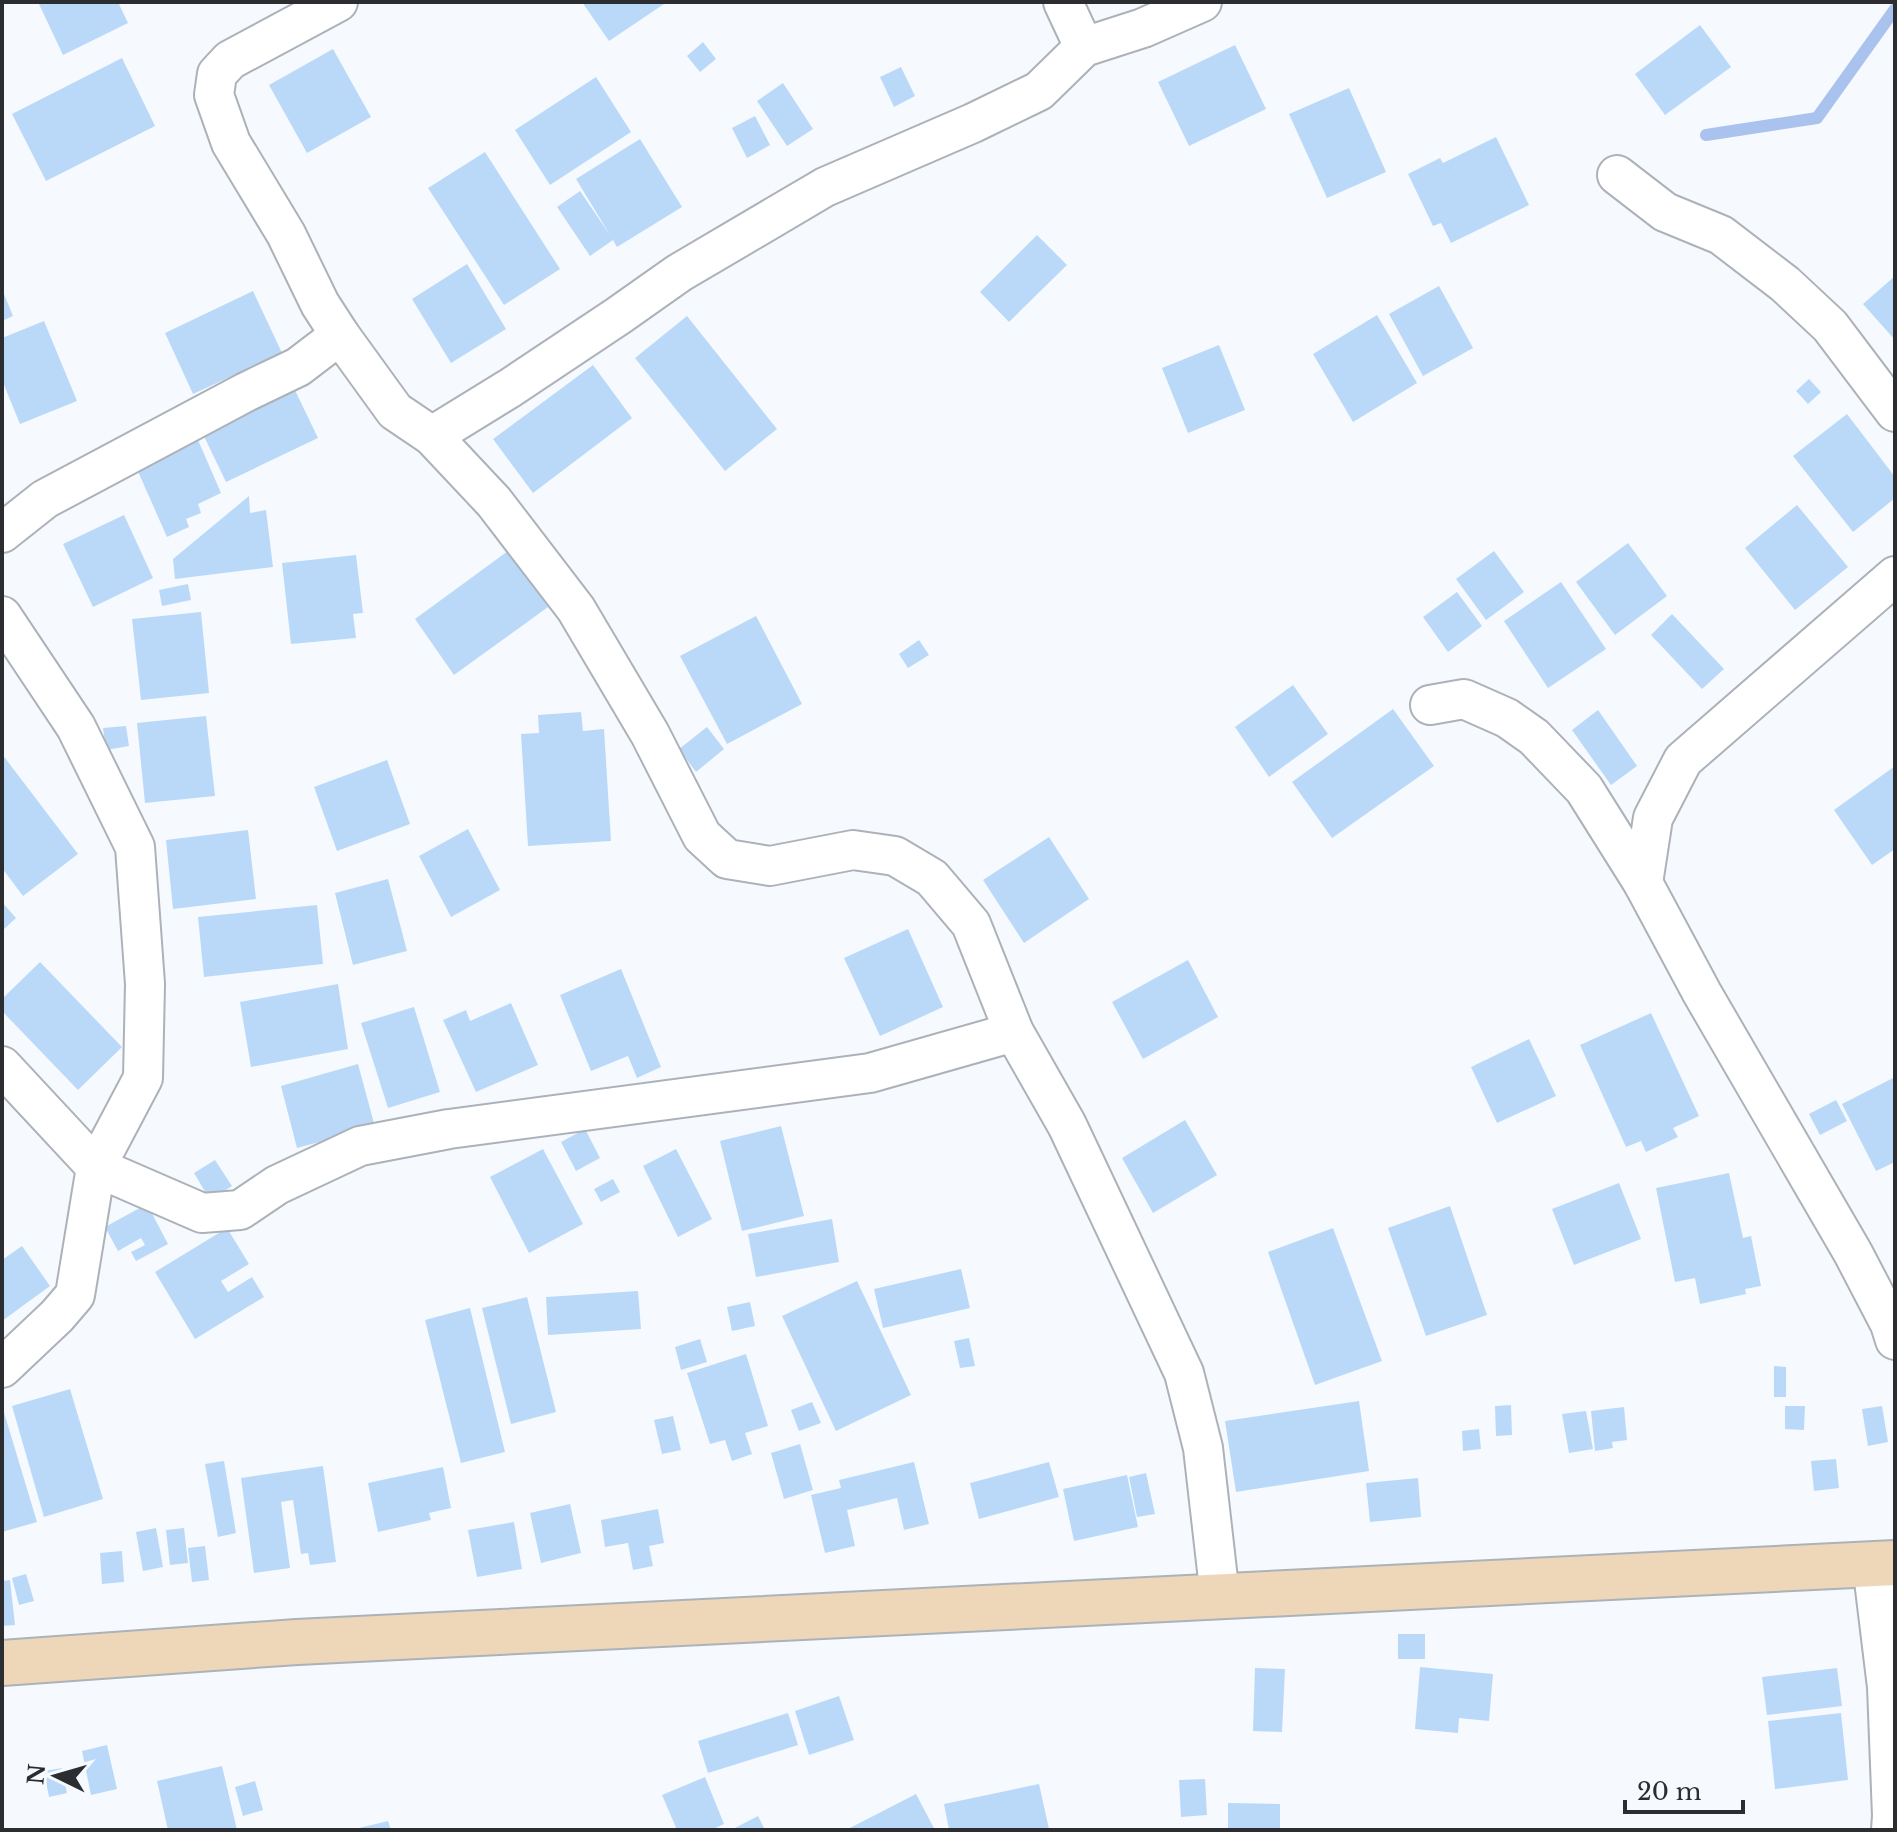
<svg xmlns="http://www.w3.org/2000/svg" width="1897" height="1832" font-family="'Libre Baskerville',serif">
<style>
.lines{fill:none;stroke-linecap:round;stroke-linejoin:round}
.stream{stroke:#a9c2ee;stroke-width:12}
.building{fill:#bad9f9}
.street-casing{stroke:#acb2b9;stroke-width:42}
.secondary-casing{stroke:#acb2b9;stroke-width:48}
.street{stroke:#fff;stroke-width:38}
.secondary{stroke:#eed7b8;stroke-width:44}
</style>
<rect width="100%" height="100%" fill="#f6fafe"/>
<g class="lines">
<polyline class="stream" points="1706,135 1817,118 1895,9"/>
</g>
<g class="building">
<polygon points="38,2 118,2 128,23 63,55"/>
<polygon points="582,2 667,2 609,41"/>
<polygon points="1700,25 1731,67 1665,115 1635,74"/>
<polygon points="703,42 716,59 700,72 687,56"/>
<polygon points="1235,45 1266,109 1189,146 1158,82"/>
<polygon points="333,49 371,117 307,153 269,85"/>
<polygon points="122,58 155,126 46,181 12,114"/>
<polygon points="901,67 915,96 894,107 880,77"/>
<polygon points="596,77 631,132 550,185 515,130"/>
<polygon points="783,83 813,129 787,146 757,101"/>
<polygon points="1349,88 1386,172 1327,198 1289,114"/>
<polygon points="755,116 770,145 747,158 732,128"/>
<polygon points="1496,137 1529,205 1451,243 1441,223 1433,226 1408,174 1440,158 1443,163"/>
<polygon points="640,139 682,207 617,247 613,240 590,256 557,207 580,191 610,235 576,179"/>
<polygon points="485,152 560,269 504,305 428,188"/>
<polygon points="1037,235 1067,265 1009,322 980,292"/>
<polygon points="467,264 506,329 451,363 412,299"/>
<polygon points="1895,276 1895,340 1863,304"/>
<polygon points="1439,286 1473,348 1423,376 1389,314"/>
<polygon points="2,289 13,316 2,321"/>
<polygon points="253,291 282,353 193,394 165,333"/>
<polygon points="1377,315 1417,383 1353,422 1313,354"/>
<polygon points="687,316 777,429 725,471 635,358"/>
<polygon points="44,321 77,401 20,424 2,380 2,338"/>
<polygon points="1219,345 1245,410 1188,433 1162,368"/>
<polygon points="593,365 632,418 533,493 493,439"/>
<polygon points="1809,379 1821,392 1808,404 1796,391"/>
<polygon points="292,384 318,438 226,482 200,428"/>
<polygon points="1847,414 1895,477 1895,498 1853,532 1793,456"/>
<polygon points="198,440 221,493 198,504 201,513 186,519 189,527 167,537 136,467"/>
<polygon points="249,496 250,513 266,510 273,567 175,579 173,559"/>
<polygon points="1797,505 1848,567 1795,610 1745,548"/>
<polygon points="124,515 153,578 93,607 63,544"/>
<polygon points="1628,543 1667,596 1615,635 1576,582"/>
<polygon points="508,551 548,607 454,675 415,619"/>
<polygon points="1494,551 1524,592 1486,620 1456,579"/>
<polygon points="356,555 363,613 353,614 356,638 291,644 282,563"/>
<polygon points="1561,582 1606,649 1548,688 1504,621"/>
<polygon points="188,584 191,600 162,606 159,590"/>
<polygon points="1457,592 1482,626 1448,652 1423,617"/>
<polygon points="201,612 209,693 141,700 132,619"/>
<polygon points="1672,614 1724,669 1702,689 1651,635"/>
<polygon points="756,616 802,704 727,744 680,656"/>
<polygon points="919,640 929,655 908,668 899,654"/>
<polygon points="1293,685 1328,734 1269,777 1235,727"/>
<polygon points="1393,709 1434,766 1332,838 1292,782"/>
<polygon points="1598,710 1637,766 1611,785 1572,730"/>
<polygon points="581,712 583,731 604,729 611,841 528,846 521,734 539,733 538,715"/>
<polygon points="206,716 215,796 145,803 137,723"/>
<polygon points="126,726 129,746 106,750 103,728"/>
<polygon points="707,727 724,749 696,772 679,749"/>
<polygon points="2,754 78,854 23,896 2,868"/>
<polygon points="387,760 410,824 337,851 314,787"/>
<polygon points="1895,766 1895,849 1872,865 1834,810"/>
<polygon points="468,829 500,890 451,917 419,856"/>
<polygon points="248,830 256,899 173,909 166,840"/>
<polygon points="1049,837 1089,899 1024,943 983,880"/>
<polygon points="388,879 407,951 353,965 335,893"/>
<polygon points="2,902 16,918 2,931"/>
<polygon points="317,905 323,964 204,977 198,917"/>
<polygon points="908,929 943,1007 880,1036 844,958"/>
<polygon points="1188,960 1218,1017 1143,1059 1112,1002"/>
<polygon points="40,962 122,1047 78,1090 2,1011 2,999"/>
<polygon points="621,969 661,1067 637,1078 628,1056 591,1071 560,995"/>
<polygon points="338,984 348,1049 251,1067 240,1002"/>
<polygon points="511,1003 538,1065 476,1092 443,1020 466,1010 470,1021"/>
<polygon points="414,1007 440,1092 388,1108 361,1023"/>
<polygon points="1651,1013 1699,1116 1673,1128 1678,1137 1646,1152 1641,1141 1626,1147 1580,1045"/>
<polygon points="1529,1039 1556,1096 1497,1123 1471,1067"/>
<polygon points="358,1064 375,1127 297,1148 281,1086"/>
<polygon points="1895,1077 1895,1162 1876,1171 1842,1104"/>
<polygon points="1836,1100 1847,1121 1820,1135 1809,1114"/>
<polygon points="1185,1120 1217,1175 1153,1213 1122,1158"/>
<polygon points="781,1126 804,1216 742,1231 720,1141"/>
<polygon points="585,1129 600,1158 576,1171 561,1142"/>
<polygon points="543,1149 583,1224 529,1253 490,1177"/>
<polygon points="676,1149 712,1219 678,1237 643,1166"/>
<polygon points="215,1160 232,1186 210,1200 194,1173"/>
<polygon points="1729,1173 1743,1238 1751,1236 1761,1286 1745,1289 1746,1294 1700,1304 1695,1278 1675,1282 1656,1188"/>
<polygon points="613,1179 620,1192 601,1202 594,1189"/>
<polygon points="1619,1183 1641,1239 1574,1265 1552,1209"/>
<polygon points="147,1204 168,1244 136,1261 131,1252 145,1245 141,1238 118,1251 105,1227"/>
<polygon points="1450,1206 1487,1315 1426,1336 1388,1228"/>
<polygon points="832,1219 839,1262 756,1277 748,1234"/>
<polygon points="227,1228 249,1264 221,1281 228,1292 252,1277 264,1297 195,1339 155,1272"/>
<polygon points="1333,1228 1382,1361 1315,1385 1268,1252"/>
<polygon points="22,1246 50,1286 2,1321 2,1260"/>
<polygon points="961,1269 970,1308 883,1328 874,1289"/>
<polygon points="857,1281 911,1395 836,1431 782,1316"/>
<polygon points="638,1291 641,1329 548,1335 546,1297"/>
<polygon points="527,1297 556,1412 511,1424 482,1308"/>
<polygon points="750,1302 755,1326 732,1331 727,1307"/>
<polygon points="470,1308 505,1452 461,1463 425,1320"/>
<polygon points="969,1338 975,1366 960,1368 954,1341"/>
<polygon points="700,1339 707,1362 681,1370 675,1347"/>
<polygon points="746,1354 768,1426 745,1433 752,1454 732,1461 725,1440 710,1444 687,1373"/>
<polygon points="1774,1366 1786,1367 1786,1397 1774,1397"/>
<polygon points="70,1389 103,1499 44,1517 12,1406"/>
<polygon points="1359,1401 1369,1471 1236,1492 1225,1421"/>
<polygon points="812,1402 821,1423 799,1431 791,1410"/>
<polygon points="1511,1405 1512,1435 1496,1436 1495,1406"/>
<polygon points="1785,1406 1805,1406 1804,1430 1785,1429"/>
<polygon points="1882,1406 1888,1442 1868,1446 1862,1409"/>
<polygon points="1624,1407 1627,1440 1612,1442 1613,1448 1595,1451 1591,1411"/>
<polygon points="3,1409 37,1522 2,1532 2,1410"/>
<polygon points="1586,1411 1593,1449 1569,1453 1562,1414"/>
<polygon points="673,1416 681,1450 662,1454 654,1420"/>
<polygon points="1479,1429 1481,1449 1463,1451 1462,1431"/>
<polygon points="800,1444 813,1490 784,1499 771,1453"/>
<polygon points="1836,1459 1839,1488 1814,1491 1811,1461"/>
<polygon points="224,1461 236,1533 218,1537 205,1464"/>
<polygon points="914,1462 929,1524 904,1530 897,1498 847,1510 855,1546 825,1553 811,1495 841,1488 839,1480"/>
<polygon points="1049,1462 1059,1497 979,1519 970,1483"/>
<polygon points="323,1466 336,1562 310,1565 308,1553 301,1554 293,1500 281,1502 290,1568 254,1573 241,1478"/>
<polygon points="443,1467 451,1508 429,1513 431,1520 378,1532 368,1483"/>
<polygon points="1146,1473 1155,1514 1137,1517 1129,1477"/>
<polygon points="1127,1475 1138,1527 1074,1541 1063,1489"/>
<polygon points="1418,1478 1421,1517 1370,1522 1366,1483"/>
<polygon points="570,1504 581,1553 541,1563 530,1513"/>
<polygon points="658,1509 664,1543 649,1546 653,1566 633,1570 628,1543 605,1547 601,1520"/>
<polygon points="514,1522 522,1569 477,1577 468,1530"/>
<polygon points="156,1528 163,1567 143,1571 136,1532"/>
<polygon points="184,1528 188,1563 170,1565 166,1530"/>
<polygon points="205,1546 209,1580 192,1582 188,1548"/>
<polygon points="122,1551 124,1582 102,1584 100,1553"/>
<polygon points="26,1574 34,1601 19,1605 12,1578"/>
<polygon points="10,1580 15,1625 2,1626 2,1581"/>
<rect x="1398" y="1634" width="27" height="25"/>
<polygon points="1420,1667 1493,1674 1489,1721 1459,1718 1458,1733 1415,1729"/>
<polygon points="1255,1668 1285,1669 1282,1732 1253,1731"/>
<polygon points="1837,1668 1842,1706 1767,1715 1762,1677"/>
<polygon points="839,1696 854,1740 809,1755 795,1711"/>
<polygon points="788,1713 798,1745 708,1773 698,1741"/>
<polygon points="1841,1713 1848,1780 1775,1789 1768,1721"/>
<polygon points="107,1745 117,1789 91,1795 82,1751"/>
<polygon points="222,1766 237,1830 168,1830 157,1781"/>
<polygon points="62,1768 67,1793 49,1797 44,1771"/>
<polygon points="705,1777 724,1824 711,1830 677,1830 662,1795"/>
<polygon points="1205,1779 1207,1815 1181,1817 1179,1780"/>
<polygon points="255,1781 263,1810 243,1816 235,1787"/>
<polygon points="1039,1784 1049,1829 949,1830 944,1804"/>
<polygon points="916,1794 935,1830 846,1830"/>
<polygon points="1228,1803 1280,1804 1280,1830 1228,1829"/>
<polygon points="758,1816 765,1830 731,1830"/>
<polygon points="388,1821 391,1830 356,1830 355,1829"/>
</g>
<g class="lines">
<defs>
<g id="street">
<polyline points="338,2 230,60 217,74 214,95 231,143 286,234 320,304 340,335"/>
<polyline points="1063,2 1084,47"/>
<polyline points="1617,175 1665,212 1721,235 1785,284 1830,326 1895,412"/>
<polyline points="432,436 510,388 618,316 679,273 825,187 973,123 1039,91 1084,47 1143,28 1202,2"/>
<polyline points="2,533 45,499 246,392 298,367 340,335 395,411 432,436 494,502 576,609 650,734 702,836 727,859 770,866 853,850 895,856 932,878 971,924 1014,1032 1067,1125 1184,1373 1203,1448 1220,1597"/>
<polyline points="2,616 76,727 135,847 145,984 143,1078 96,1167 75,1295 57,1316 2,1368"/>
<polyline points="1430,705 1464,699 1507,718 1534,737 1584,789 1643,883 1702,993 1853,1253 1890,1324 1895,1340"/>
<polyline points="1643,883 1653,818 1683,760 1895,576"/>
<polyline points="2,1066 96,1167 202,1213 240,1210 277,1185 360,1146 449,1129 870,1073 1014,1032"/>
<polyline points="1872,1564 1887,1687 1892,1816 1891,1830"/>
</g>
<polyline id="secondary" points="2,1663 297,1642 1895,1563"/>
</defs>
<use href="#street" class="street-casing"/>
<use href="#secondary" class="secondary-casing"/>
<use href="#street" class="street"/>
<use href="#secondary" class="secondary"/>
</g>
<rect width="1897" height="1832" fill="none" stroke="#2b2d30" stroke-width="8"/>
<g transform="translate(56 1776) rotate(275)" stroke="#f6fafe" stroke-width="6" paint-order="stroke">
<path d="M0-6L14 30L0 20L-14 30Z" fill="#2b2d30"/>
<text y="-12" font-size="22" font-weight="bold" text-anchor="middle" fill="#2b2d30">N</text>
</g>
<path d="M1625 1800v12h118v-12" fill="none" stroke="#2b2d30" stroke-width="4"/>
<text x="1637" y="1800" font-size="24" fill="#2b2d30" stroke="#f6fafe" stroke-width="6" paint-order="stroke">20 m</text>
</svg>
